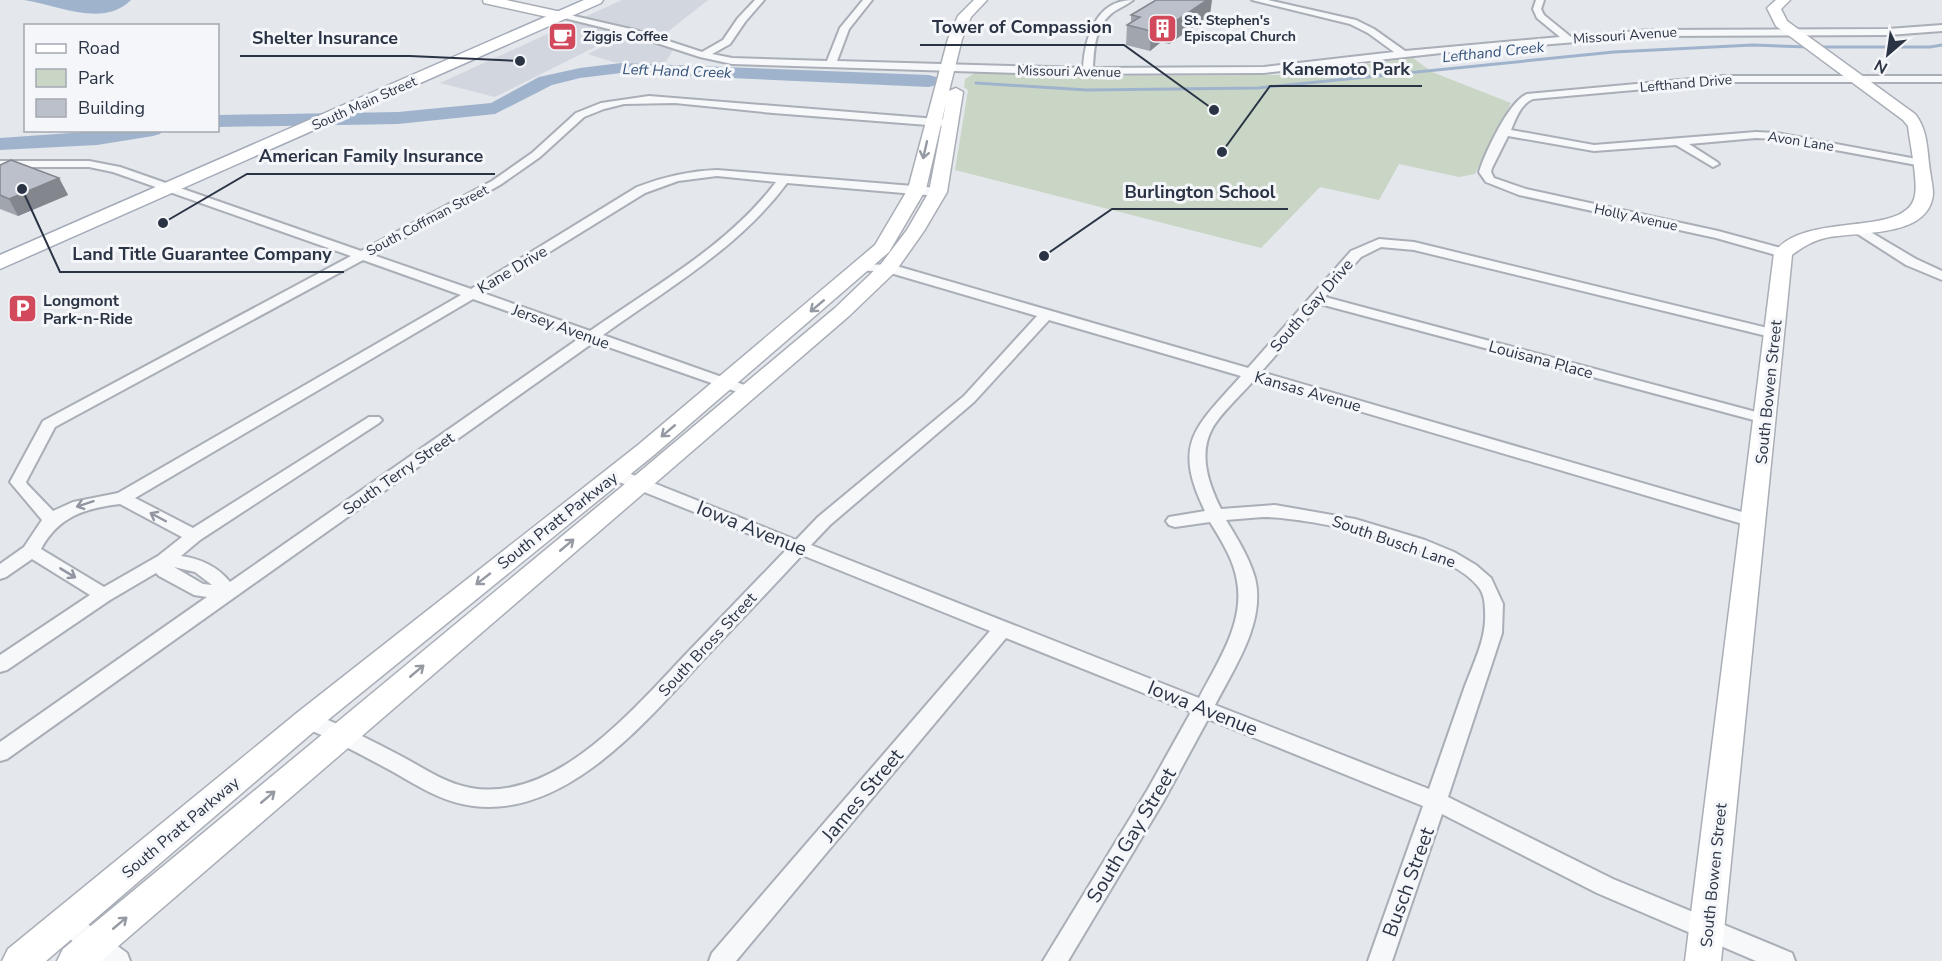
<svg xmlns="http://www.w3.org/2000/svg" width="1942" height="961" font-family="'Nunito Sans',sans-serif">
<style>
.built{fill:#d2d6de}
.green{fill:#c9d6c5}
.water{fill:#9fb4cc}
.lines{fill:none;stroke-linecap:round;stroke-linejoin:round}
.stream{stroke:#9fb4cc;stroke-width:3}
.river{fill:#9fb4cc;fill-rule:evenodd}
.street-casing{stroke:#a9aeb7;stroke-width:4}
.secondary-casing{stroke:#a9aeb7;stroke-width:3}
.primary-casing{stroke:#a3abb8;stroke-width:3}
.street{fill:#f7f8fa;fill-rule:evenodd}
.secondary{fill:#fff;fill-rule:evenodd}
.primary{fill:#fff;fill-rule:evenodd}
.wall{fill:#a1a5ae}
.shaded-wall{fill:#83868d}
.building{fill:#bbc0ca;stroke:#83868d;stroke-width:1.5}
.oneway{stroke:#959aa2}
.oneway2{stroke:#9196a0}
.labels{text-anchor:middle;stroke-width:6;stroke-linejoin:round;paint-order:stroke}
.far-poi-label{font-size:14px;font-weight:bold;fill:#2b3445;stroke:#f4f6f9;text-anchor:start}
.far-street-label{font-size:14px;fill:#2b3445;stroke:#f4f6f9}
.far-water-label{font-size:15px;font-style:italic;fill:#34527a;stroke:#f4f6f9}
.street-label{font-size:16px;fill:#2b3445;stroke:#f4f6f9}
.poi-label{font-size:16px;font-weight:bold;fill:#2b3445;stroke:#f4f6f9;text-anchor:start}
.near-street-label{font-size:20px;fill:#2b3445;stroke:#f4f6f9}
.leader{fill:none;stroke:#2b3445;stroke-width:2}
.callout-dot{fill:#2b3445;stroke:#f4f6f9;stroke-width:2}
.callout-label{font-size:18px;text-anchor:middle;font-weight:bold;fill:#2b3445;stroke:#f4f6f9;stroke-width:6;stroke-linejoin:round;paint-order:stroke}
</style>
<rect width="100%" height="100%" fill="#e4e7ec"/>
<g class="built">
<polygon points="622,0 708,0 665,34 619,35 495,97 440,83"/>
<polygon points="624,36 675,47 663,66 613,62 588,54"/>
</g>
<polygon class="green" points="1413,58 1432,72 1511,103 1475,174 1459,177 1399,164 1379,200 1320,187 1261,248 955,170 968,90 964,87 965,79 975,73 1101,76 1281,75"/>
<path class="water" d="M24,0H131C103,28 58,5 24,0Z"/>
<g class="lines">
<g class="stream">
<polyline points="1818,47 1930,47 1942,45"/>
<polyline points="976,83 1087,90 1258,88 1614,52 1753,45 1809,47"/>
</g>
<g class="river">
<polygon points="621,63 929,75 936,77 938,81 936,85 929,87 621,73 580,78 552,85 495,114 398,124 218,127 218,115 398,112 491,103 539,77 580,68"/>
<polygon points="113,130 163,130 160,134 153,136 97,145 0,150 0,138"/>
</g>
<defs>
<g id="street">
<path d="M755,0H764L745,22L730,44L712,54L732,58L827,61L840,28L863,0H872L849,29L837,61L1083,68C1085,37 1096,0 1133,0C1127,5 1119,8 1112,13C1095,27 1094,48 1093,68L1264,67L1394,52L1368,33L1350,24L1252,0H1268L1356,20L1374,29L1405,51L1560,37L1537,18L1533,9L1536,0H1544L1541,9L1544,15L1571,37L1650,30L1888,29L1942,25V31L1888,35L1650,36L1441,53L1264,73L1051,74L732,64L700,57L629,34L556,16L561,13L635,30L702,52L723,40L738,18Z"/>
<path d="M1724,76H1942V82H1724L1533,99C1521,104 1516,118 1511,130L1594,145L1756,132L1776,133L1922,160L1928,163L1922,166L1776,139L1756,138L1689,144L1717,162L1719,164L1713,167L1676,145L1594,151L1508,136L1492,168L1491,172L1494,178L1526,189L1718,231L1788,250L1789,253L1783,257L1716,238L1519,195L1486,182L1479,172C1485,153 1509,101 1527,94Z"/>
<path d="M649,96L950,120L955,123L950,126L928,125L773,113L675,103L624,104L604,109L584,117L540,157L500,185L373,255L471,289L637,187C663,177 689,171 717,170L938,188L944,192L938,196L787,183C740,247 667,289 603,335L753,388L756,391L753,394H743L594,342L7,759L0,761V742L207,597L194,595L159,576L156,573L110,600L7,670L0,672V655L90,595L32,559L6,577L0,579V564L24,547L42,520L10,482L43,421L351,256L113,172L89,167H0V161H89L120,167L361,251L492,181L532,153L576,113L601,103ZM717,176L776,182C729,245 654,286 590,331L483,293L645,193L678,181ZM363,260L461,295L118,493L73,502L53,511L27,484L26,482L55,427ZM473,299L581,337L230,582C217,566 201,559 181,556L200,540L379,423L382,420L379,417H369L193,528L135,498ZM120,504L182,537L158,556L104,587L41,549C58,517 85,508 120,504ZM174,567L195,572L212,585L203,584Z"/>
<polygon points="1857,224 1916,259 1942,271 1942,280 1906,265 1853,231 1851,228"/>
<path d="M1379,239L1414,242L1780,331L1782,334L1775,338L1414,250L1381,247L1361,257L1325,297L1771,416L1774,419L1771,422H1761L1320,304L1261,372L1759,517L1762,521L1759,525L1753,527L1254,380C1243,393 1219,415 1212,429C1198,455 1209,485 1221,509L1275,505L1355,519L1425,540L1454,552L1476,565L1491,578L1503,604L1502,633L1448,797L1613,879L1792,953L1795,961H1756L1597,893L1442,814L1392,961H1368L1423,806L1208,719L1163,802L1068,961H1043L1148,789L1191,712L1006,638L736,961H709L712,953L990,631L802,555C769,591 735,626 702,661C646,722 566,818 473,806C440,802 414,783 386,768C358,753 330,738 301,726L298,720L301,714L308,712L315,714C344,727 373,741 401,756C424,768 444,783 471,788C557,803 636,706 689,651C722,617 754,583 787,549L609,478L607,474L609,470H621L796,540L818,517L964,396L1037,316L887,272L857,270L855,267L857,264L893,265L1248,368L1351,251ZM1049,320L1241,376C1197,426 1171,442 1205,511L1169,517L1166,521L1169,525L1175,527L1210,522C1221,540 1234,560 1237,581C1245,623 1217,663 1199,698L811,545L830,525L974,402ZM1263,517C1311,517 1452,547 1480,589C1484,595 1485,604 1485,611C1487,637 1474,662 1465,686C1453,720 1441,755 1429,789L1215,705C1234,668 1266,622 1255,578C1249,557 1237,538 1226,520Z"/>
<polygon points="66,911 74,914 127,953 130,961 99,961 58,930 54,922 58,914"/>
</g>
<g id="secondary">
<polygon points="483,0 506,0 566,13 568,16 561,20 484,3"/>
<polygon points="974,0 987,0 971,17 962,39 949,91 956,88 963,92 947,192 924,231 895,272 849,316 101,961 57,961 63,949 631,479 835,308 881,264 907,230 929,192 946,103 926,189 889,252 654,455 318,728 46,961 2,961 8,949 298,712 638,445 875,245 908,189 948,39 958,16"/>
<path d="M1776,0H1790L1781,9L1787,21L1915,114C1928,130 1927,150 1930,171C1931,178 1933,187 1933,194C1929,239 1856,231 1825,238C1813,241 1802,247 1792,255L1721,961H1685L1774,253C1803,210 1908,239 1915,195C1918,179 1910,144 1908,126L1903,120L1776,26L1767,8Z"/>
</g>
<polygon id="primary" points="584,0 603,0 601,3 0,269 0,255"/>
</defs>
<use href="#street" class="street-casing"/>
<use href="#secondary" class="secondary-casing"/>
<use href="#primary" class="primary-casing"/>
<use href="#street" class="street"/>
<use href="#secondary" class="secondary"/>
<use href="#primary" class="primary"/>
</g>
<g class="wall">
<polygon points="1131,15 1210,15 1169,44 1161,42 1150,51 1126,45 1127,25 1131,23"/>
<polygon points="0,165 59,178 68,195 18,216 0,209"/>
</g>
<g class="shaded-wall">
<polygon points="1207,0 1212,0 1210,15 1169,44 1171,24"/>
<polygon points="1163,23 1161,42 1150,51 1151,31"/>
<polygon points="59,178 68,195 18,216 9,199"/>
</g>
<g class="building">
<polygon points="1156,0 1207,0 1171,24 1163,23 1151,31 1127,25 1140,17 1131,15"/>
<polygon points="11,160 59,178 9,199 0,195 0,165"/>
</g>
<defs><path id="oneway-shaft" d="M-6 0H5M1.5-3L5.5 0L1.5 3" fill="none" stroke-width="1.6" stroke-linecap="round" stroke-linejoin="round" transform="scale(1.5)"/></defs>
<g class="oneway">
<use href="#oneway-shaft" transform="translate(925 150) rotate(103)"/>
<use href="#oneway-shaft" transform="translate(817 306) rotate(140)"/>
<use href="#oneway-shaft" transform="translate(668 431) rotate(140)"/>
<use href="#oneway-shaft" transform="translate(567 545) rotate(-40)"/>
<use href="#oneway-shaft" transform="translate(483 579) rotate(142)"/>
<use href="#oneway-shaft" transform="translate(417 671) rotate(-40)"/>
<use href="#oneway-shaft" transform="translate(268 797) rotate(-40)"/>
<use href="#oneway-shaft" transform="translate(120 923) rotate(-40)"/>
</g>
<g class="oneway2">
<use href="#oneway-shaft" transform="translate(85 504) rotate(162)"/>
<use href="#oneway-shaft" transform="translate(158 517) rotate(-152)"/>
<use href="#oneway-shaft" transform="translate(68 573) rotate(31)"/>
</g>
<defs>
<symbol id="building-square" viewBox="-11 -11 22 22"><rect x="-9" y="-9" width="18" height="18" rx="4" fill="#d1495b" stroke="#f4f6f9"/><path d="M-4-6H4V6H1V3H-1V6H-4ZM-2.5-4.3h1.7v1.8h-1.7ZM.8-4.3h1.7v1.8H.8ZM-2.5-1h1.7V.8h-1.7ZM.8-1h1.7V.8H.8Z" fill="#fff"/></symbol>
<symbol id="cafe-square" viewBox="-11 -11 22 22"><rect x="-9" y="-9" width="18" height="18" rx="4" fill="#d1495b" stroke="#f4f6f9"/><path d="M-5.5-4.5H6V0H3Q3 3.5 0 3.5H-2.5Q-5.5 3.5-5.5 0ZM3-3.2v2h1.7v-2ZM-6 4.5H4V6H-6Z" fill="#fff"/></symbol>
<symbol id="parking-square" viewBox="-11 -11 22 22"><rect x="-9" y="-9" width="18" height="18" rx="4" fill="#d1495b" stroke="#f4f6f9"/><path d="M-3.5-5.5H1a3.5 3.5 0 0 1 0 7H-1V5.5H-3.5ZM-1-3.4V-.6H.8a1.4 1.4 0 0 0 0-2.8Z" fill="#fff"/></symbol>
</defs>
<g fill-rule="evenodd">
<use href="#building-square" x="1146" y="12" width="33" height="33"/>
<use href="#cafe-square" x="546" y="20" width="33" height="33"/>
<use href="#parking-square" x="6" y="292" width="33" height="33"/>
</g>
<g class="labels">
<g class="far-poi-label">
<text x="1184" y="25">St. Stephen's<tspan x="1184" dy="16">Episcopal Church</tspan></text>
<text x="583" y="41">Ziggis Coffee</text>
</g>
<g class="far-street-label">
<text transform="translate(1625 35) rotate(-4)" y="5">Missouri Avenue</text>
<text transform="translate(1069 71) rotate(1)" y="5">Missouri Avenue</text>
<text transform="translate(1686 83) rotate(-5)" y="5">Lefthand Drive</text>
<text transform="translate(364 103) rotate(-24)" y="5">South Main Street</text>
<text transform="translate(1801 141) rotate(9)" y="5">Avon Lane</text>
<text transform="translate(1636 217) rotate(12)" y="5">Holly Avenue</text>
<text transform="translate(427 220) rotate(-28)" y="5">South Coffman Street</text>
</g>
<g class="far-water-label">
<text transform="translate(1493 52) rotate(-6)" y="5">Lefthand Creek</text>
<text transform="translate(677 71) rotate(2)" y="5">Left Hand Creek</text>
</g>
<g class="street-label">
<text transform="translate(512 269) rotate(-31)" y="6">Kane Drive</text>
<text transform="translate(1311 305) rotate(-49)" y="6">South Gay Drive</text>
<text transform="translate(561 326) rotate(20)" y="6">Jersey Avenue</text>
<text transform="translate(1541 359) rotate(15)" y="6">Louisana Place</text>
<text transform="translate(1308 391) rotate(16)" y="6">Kansas Avenue</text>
<text transform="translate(1768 392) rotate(-84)" y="6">South Bowen Street</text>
<text transform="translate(398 473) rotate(-35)" y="6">South Terry Street</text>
<text transform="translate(557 520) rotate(-38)" y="6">South Pratt Parkway</text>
<text transform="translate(1394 541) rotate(19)" y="6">South Busch Lane</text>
<text transform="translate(707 644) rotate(-47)" y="6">South Bross Street</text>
<text transform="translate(180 827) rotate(-40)" y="6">South Pratt Parkway</text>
<text transform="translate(1713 875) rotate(-84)" y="6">South Bowen Street</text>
</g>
<g class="poi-label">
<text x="43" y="306">Longmont<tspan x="43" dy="18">Park-n-Ride</tspan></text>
</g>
<g class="near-street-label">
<text transform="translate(752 528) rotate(22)" y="7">Iowa Avenue</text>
<text transform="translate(1203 708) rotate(22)" y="7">Iowa Avenue</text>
<text transform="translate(862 795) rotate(-50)" y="7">James Street</text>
<text transform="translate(1131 835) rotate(-59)" y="7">South Gay Street</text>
<text transform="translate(1408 882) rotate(-70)" y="7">Busch Street</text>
</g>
</g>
<path class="leader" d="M1214 110L1124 45H920M520 61L410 56H240M1222 152L1270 86H1422M163 223L247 174H495M1044 256L1112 209H1288M22 189L60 272H344"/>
<g class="callout-dot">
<circle cx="1214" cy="110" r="6"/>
<circle cx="520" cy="61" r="6"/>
<circle cx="1222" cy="152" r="6"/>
<circle cx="163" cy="223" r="6"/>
<circle cx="1044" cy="256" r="6"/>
<circle cx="22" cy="189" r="6"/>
</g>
<g class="callout-label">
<text x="1022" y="33">Tower of Compassion</text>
<text x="325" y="44">Shelter Insurance</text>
<text x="1346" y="75">Kanemoto Park</text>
<text x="371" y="162">American Family Insurance</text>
<text x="1200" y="198">Burlington School</text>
<text x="202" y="260">Land Title Guarantee Company</text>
</g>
<rect x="24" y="24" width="195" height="108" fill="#f4f6f9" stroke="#a4a8b1" stroke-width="1.5"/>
<rect x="36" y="44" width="30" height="9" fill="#ffffff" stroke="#a4a8b1" stroke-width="1.5"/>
<text x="78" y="54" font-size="18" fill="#2b3445">Road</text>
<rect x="36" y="69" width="30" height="18" fill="#c9d6c5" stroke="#a4a8b1" stroke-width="1.5"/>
<text x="78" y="84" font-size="18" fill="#2b3445">Park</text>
<rect x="36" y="99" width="30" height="18" fill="#bbc0ca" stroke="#a4a8b1" stroke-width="1.5"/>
<text x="78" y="114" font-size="18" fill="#2b3445">Building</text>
<g transform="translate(1888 54) rotate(209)" stroke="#f4f6f9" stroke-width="4.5" paint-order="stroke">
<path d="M0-4.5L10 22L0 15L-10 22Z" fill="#2b3445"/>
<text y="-9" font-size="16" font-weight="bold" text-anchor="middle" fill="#2b3445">N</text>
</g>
</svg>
